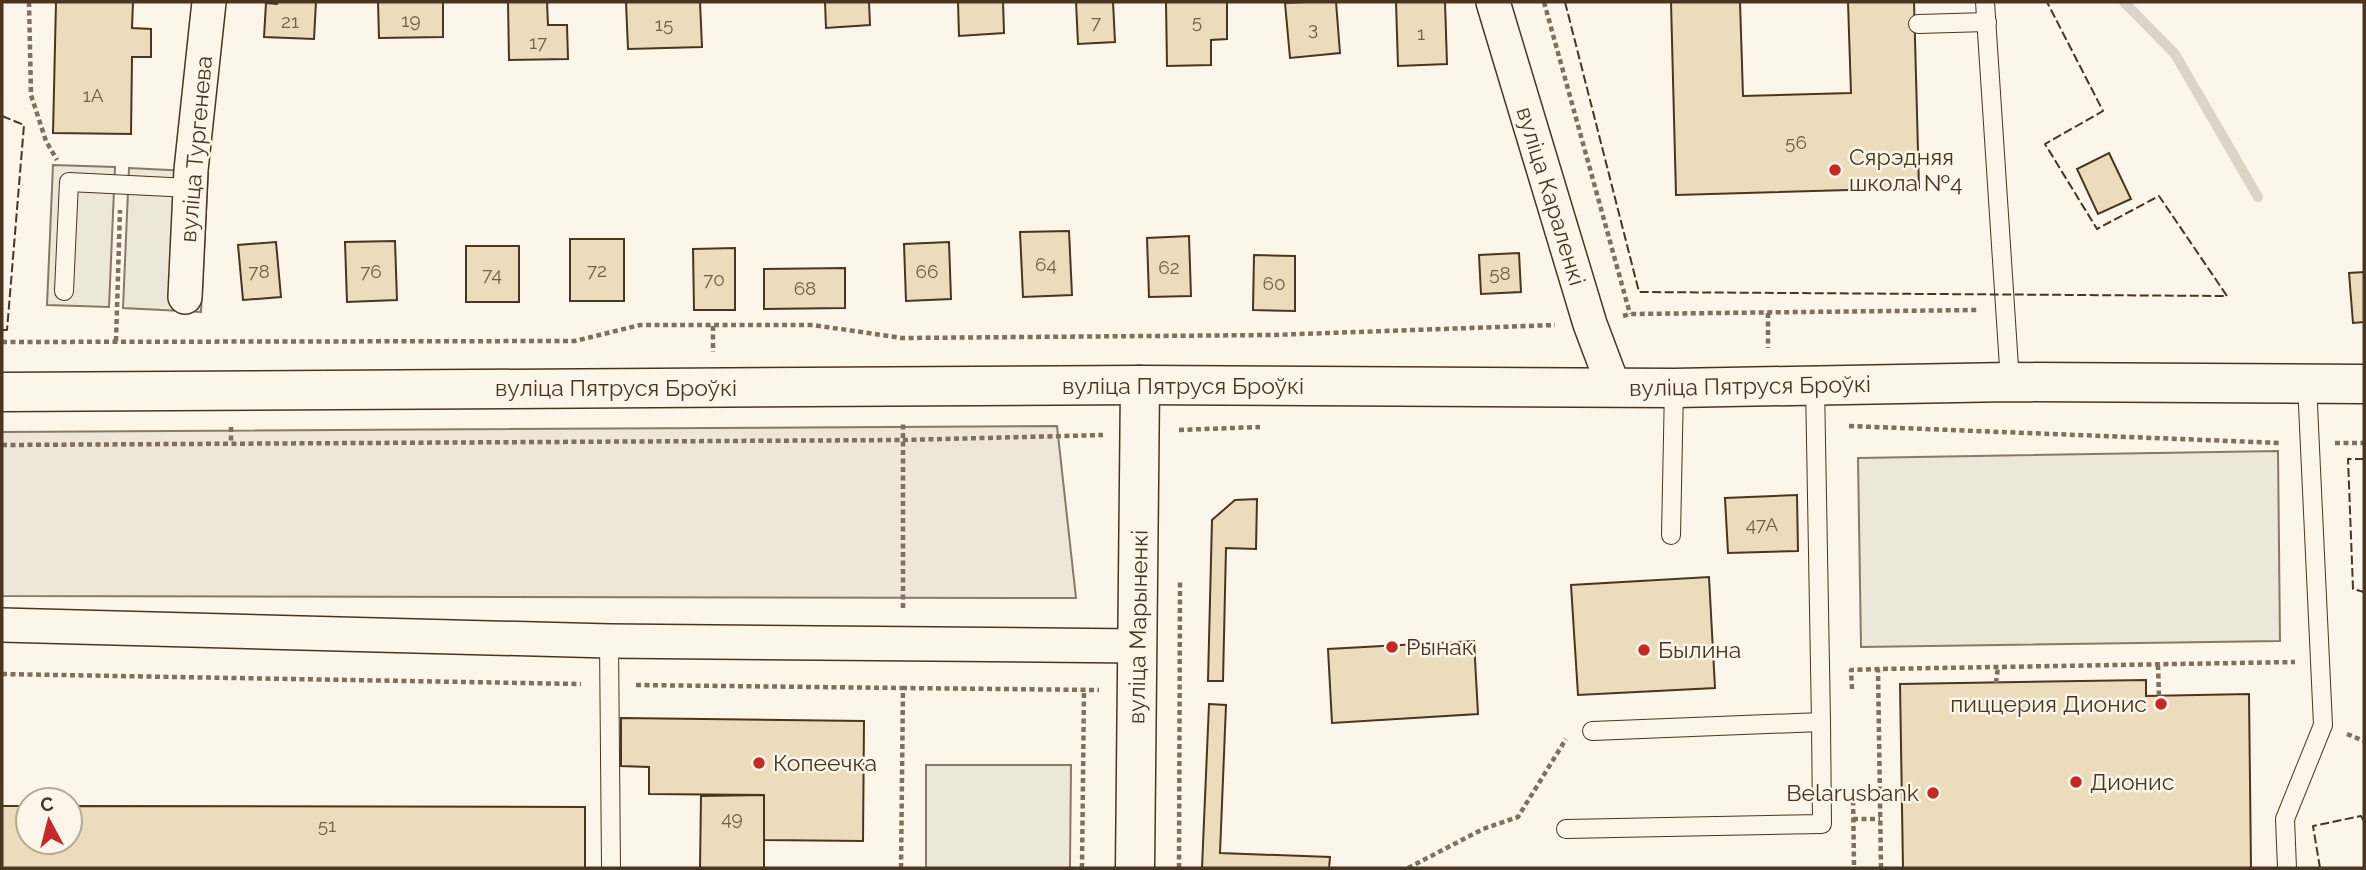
<svg xmlns="http://www.w3.org/2000/svg" width="2366" height="870" font-family="Raleway,sans-serif">
<style>
.green{fill:#ede6d9;stroke:#887966;stroke-width:2}
.parking{fill:#ede7d9;stroke:#887966;stroke-width:2}
.lines{fill:none;stroke-linecap:round;stroke-linejoin:round}
.stream{stroke:#dcd4c6;stroke-width:10}
.building{fill:#ecdcbc;stroke:#4a3520;stroke-width:2}
.lane-casing{stroke:#4a3520;stroke-width:20}
.street-casing{stroke:#4a3520;stroke-width:36}
.secondary-casing{stroke:#4a3520;stroke-width:41}
.path{stroke:#7f6f5c;stroke-width:4.5;stroke-dasharray:5 3.5;stroke-linecap:butt}
.lane{stroke:#fbf6e9;stroke-width:18}
.street{stroke:#fbf6e9;stroke-width:33}
.secondary{stroke:#fbf6e9;stroke-width:38}
.fence{stroke:#4a3520;stroke-width:2;stroke-dasharray:9 3.5;stroke-linecap:butt}
.poi-dot{fill:#c62828;stroke:#fbf6e9;stroke-width:2.5}
.labels{text-anchor:middle;stroke-width:5;stroke-linejoin:round;paint-order:stroke}
.number-label{font-size:19px;fill:#725f47}
.street-label{font-size:23px;fill:#4a3520;stroke:#fbf6e9}
.poi-label{font-size:23px;fill:#4a3520;stroke:#fbf6e9;text-anchor:start}
</style>
<rect width="100%" height="100%" fill="#fbf6e9"/>
<polygon class="green" points="1057,426 1076,598 2,596 2,432"/>
<g class="parking">
<polygon points="53,165 115,167 109,307 47,305"/>
<polygon points="129,168 208,172 201,312 123,308"/>
<polygon points="2278,451 2280,641 1861,647 1858,458"/>
<polygon points="926,765 1071,765 1070,868 926,868"/>
</g>
<g class="lines">
<polyline class="stream" points="2124,2 2175,54 2258,197"/>
</g>
<g class="building">
<polygon points="56,2 133,2 132,28 151,29 151,57 132,57 131,134 53,133"/>
<polygon points="277,2 316,2 314,39 264,37 266,3 277,4"/>
<polygon points="378,2 443,2 443,37 379,38"/>
<polygon points="508,2 547,2 548,25 567,25 568,59 509,60"/>
<polygon points="626,2 700,2 702,47 628,49"/>
<polygon points="825,2 869,2 870,25 826,28"/>
<polygon points="958,2 1003,2 1004,33 959,36"/>
<polygon points="1076,2 1113,2 1115,42 1078,44"/>
<polygon points="1166,2 1227,2 1227,39 1211,40 1211,65 1167,66"/>
<polygon points="1304,2 1336,2 1340,53 1290,58 1285,3"/>
<polygon points="1396,2 1445,2 1447,64 1398,66"/>
<polygon points="1671,2 1740,2 1743,96 1851,93 1848,2 1914,2 1919,188 1676,195"/>
<polygon points="2109,153 2131,199 2098,214 2077,169"/>
<polygon points="1069,231 1072,295 1023,297 1020,232"/>
<polygon points="1189,236 1191,296 1149,297 1147,238"/>
<rect x="570" y="239" width="54" height="62"/>
<polygon points="395,241 397,300 347,302 345,242"/>
<polygon points="276,242 281,297 243,300 238,245"/>
<polygon points="949,242 951,299 906,301 904,244"/>
<rect x="466" y="246" width="53" height="56"/>
<polygon points="735,248 735,310 694,310 693,249"/>
<polygon points="1519,253 1521,292 1481,294 1479,255"/>
<polygon points="1254,255 1295,256 1295,311 1253,310"/>
<polygon points="845,268 845,308 764,309 764,269"/>
<polygon points="2364,272 2364,322 2353,323 2349,273"/>
<polygon points="1797,495 1798,551 1728,553 1725,498"/>
<polygon points="1257,499 1256,549 1226,548 1223,681 1208,681 1212,520 1235,500"/>
<polygon points="1709,577 1715,688 1578,695 1571,585"/>
<polygon points="1474,641 1478,714 1332,723 1328,649"/>
<polygon points="2146,680 2146,696 2249,694 2251,868 1903,868 1900,684"/>
<polygon points="1209,704 1226,705 1220,853 1330,857 1329,868 1202,868"/>
<polygon points="621,718 864,721 863,841 764,840 764,795 649,794 649,767 621,766"/>
<polygon points="764,795 764,868 700,868 701,796"/>
<polygon points="2,806 28,806 28,842 70,842 70,806 585,807 585,868 2,868"/>
</g>
<g class="lines">
<defs>
<g id="lane">
<polyline points="1985,2 2010,382"/>
<polyline points="1918,24 1987,22"/>
<polyline points="64,291 69,182 190,188"/>
<polyline points="1671,535 1674,388"/>
<polyline points="609,641 611,868"/>
<polyline points="1592,731 1821,722 1815,384"/>
<polyline points="1566,829 1822,824 1821,722"/>
<polyline points="2287,868 2285,819 2323,725 2307,384"/>
</g>
<g id="street">
<polyline points="1493,2 1590,324 1614,388"/>
<polyline points="185,297 191,170 209,2"/>
<polyline points="2,625 609,641 1138,646"/>
</g>
<g id="secondary">
<polyline points="2,392 1140,385 1674,388 2010,382 2364,384"/>
<polyline points="1135,868 1140,385"/>
</g>
</defs>
<use href="#lane" class="lane-casing"/>
<use href="#street" class="street-casing"/>
<use href="#secondary" class="secondary-casing"/>
<g class="path">
<polyline points="29,2 31,95 46,141 57,160"/>
<polyline points="1544,2 1630,314"/>
<polyline points="1768,313 1768,348"/>
<polyline points="1623,316 1630,314 1977,310"/>
<polyline points="713,326 713,352"/>
<polyline points="116,341 120,210"/>
<polyline points="2,342 575,341 640,325 813,325 902,338 1272,335 1555,325"/>
<polyline points="1849,426 2281,443"/>
<polyline points="231,427 231,444"/>
<polyline points="1179,430 1260,427"/>
<polyline points="2335,443 2364,443"/>
<polyline points="2,445 903,440 1103,435"/>
<polyline points="903,608 903,424"/>
<polyline points="2158,665 2159,696"/>
<polyline points="2,674 581,684"/>
<polyline points="1996,683 1998,667"/>
<polyline points="636,685 903,688 901,868"/>
<polyline points="903,687 903,688 1099,690"/>
<polyline points="1852,689 1851,670 1878,669"/>
<polyline points="2347,734 2364,741"/>
<polyline points="1853,792 1854,868"/>
<polyline points="1853,819 1880,819"/>
<polyline points="1082,868 1084,690"/>
<polyline points="1179,868 1180,582"/>
<polyline points="1408,868 1483,829 1518,817 1566,739"/>
<polyline points="1881,868 1878,669 2295,662"/>
</g>
<use href="#lane" class="lane"/>
<use href="#street" class="street"/>
<use href="#secondary" class="secondary"/>
<g class="fence">
<polyline points="1565,2 1639,292 2227,296 2159,196 2097,229 2045,144 2103,111 2047,2"/>
<polyline points="2,116 24,125 7,330 2,330"/>
<polyline points="2364,459 2348,459 2353,589 2364,592"/>
<polyline points="2320,868 2313,826 2361,816 2364,821"/>
</g>
</g>
<g class="poi-dot">
<circle cx="1835" cy="170" r="7"/>
<circle cx="1392" cy="647" r="7"/>
<circle cx="1644" cy="650" r="7"/>
<circle cx="2161" cy="704" r="7"/>
<circle cx="759" cy="763" r="7"/>
<circle cx="2076" cy="782" r="7"/>
<circle cx="1933" cy="793" r="7"/>
</g>
<g class="labels">
<g class="number-label">
<text x="411" y="27">19</text>
<text x="290" y="28">21</text>
<text x="1197" y="28">5</text>
<text x="1096" y="29">7</text>
<text x="664" y="31">15</text>
<text x="1313" y="35">3</text>
<text x="1421" y="40">1</text>
<text x="538" y="49">17</text>
<text x="93" y="102">1А</text>
<text x="1796" y="149">56</text>
<text x="1046" y="271">64</text>
<text x="1169" y="274">62</text>
<text x="597" y="277">72</text>
<text x="259" y="278">78</text>
<text x="371" y="278">76</text>
<text x="927" y="278">66</text>
<text x="1500" y="280">58</text>
<text x="492" y="281">74</text>
<text x="714" y="286">70</text>
<text x="1274" y="290">60</text>
<text x="805" y="295">68</text>
<text x="1762" y="531">47А</text>
<text x="732" y="825">49</text>
<text x="327" y="832">51</text>
</g>
<g class="street-label">
<text transform="translate(196 149) rotate(-85)" y="8">вуліца Тургенева</text>
<text transform="translate(1551 196) rotate(73)" y="8">вуліца Караленкі</text>
<text x="1183" y="394">вуліца Пятруся Броўкі</text>
<text transform="translate(1750 386) rotate(-1)" y="8">вуліца Пятруся Броўкі</text>
<text x="616" y="396">вуліца Пятруся Броўкі</text>
<text transform="translate(1138 627) rotate(-89)" y="8">вуліца Марыненкі</text>
</g>
<g class="poi-label">
<text x="1849" y="165">Сярэдняя<tspan x="1849" dy="26">школа №4</tspan></text>
<text x="1406" y="655">Рынак</text>
<text x="1658" y="658">Былина</text>
<text x="2147" y="712" text-anchor="end">пиццерия Дионис</text>
<text x="773" y="771">Копеечка</text>
<text x="2090" y="790">Дионис</text>
<text x="1919" y="801" text-anchor="end">Belarusbank</text>
</g>
</g>
<rect width="2366" height="870" fill="none" stroke="#4a3520" stroke-width="7"/>
<g transform="translate(49 821) rotate(353)"><circle r="33" fill="#fbf6e9" stroke="#b4a999" stroke-width="2"/>
<path d="M0-5L12 26L0 18L-12 26Z" fill="#c62828"/>
<text y="-10" font-size="19" font-weight="bold" text-anchor="middle" fill="#4a3520">С</text>
</g>
</svg>
